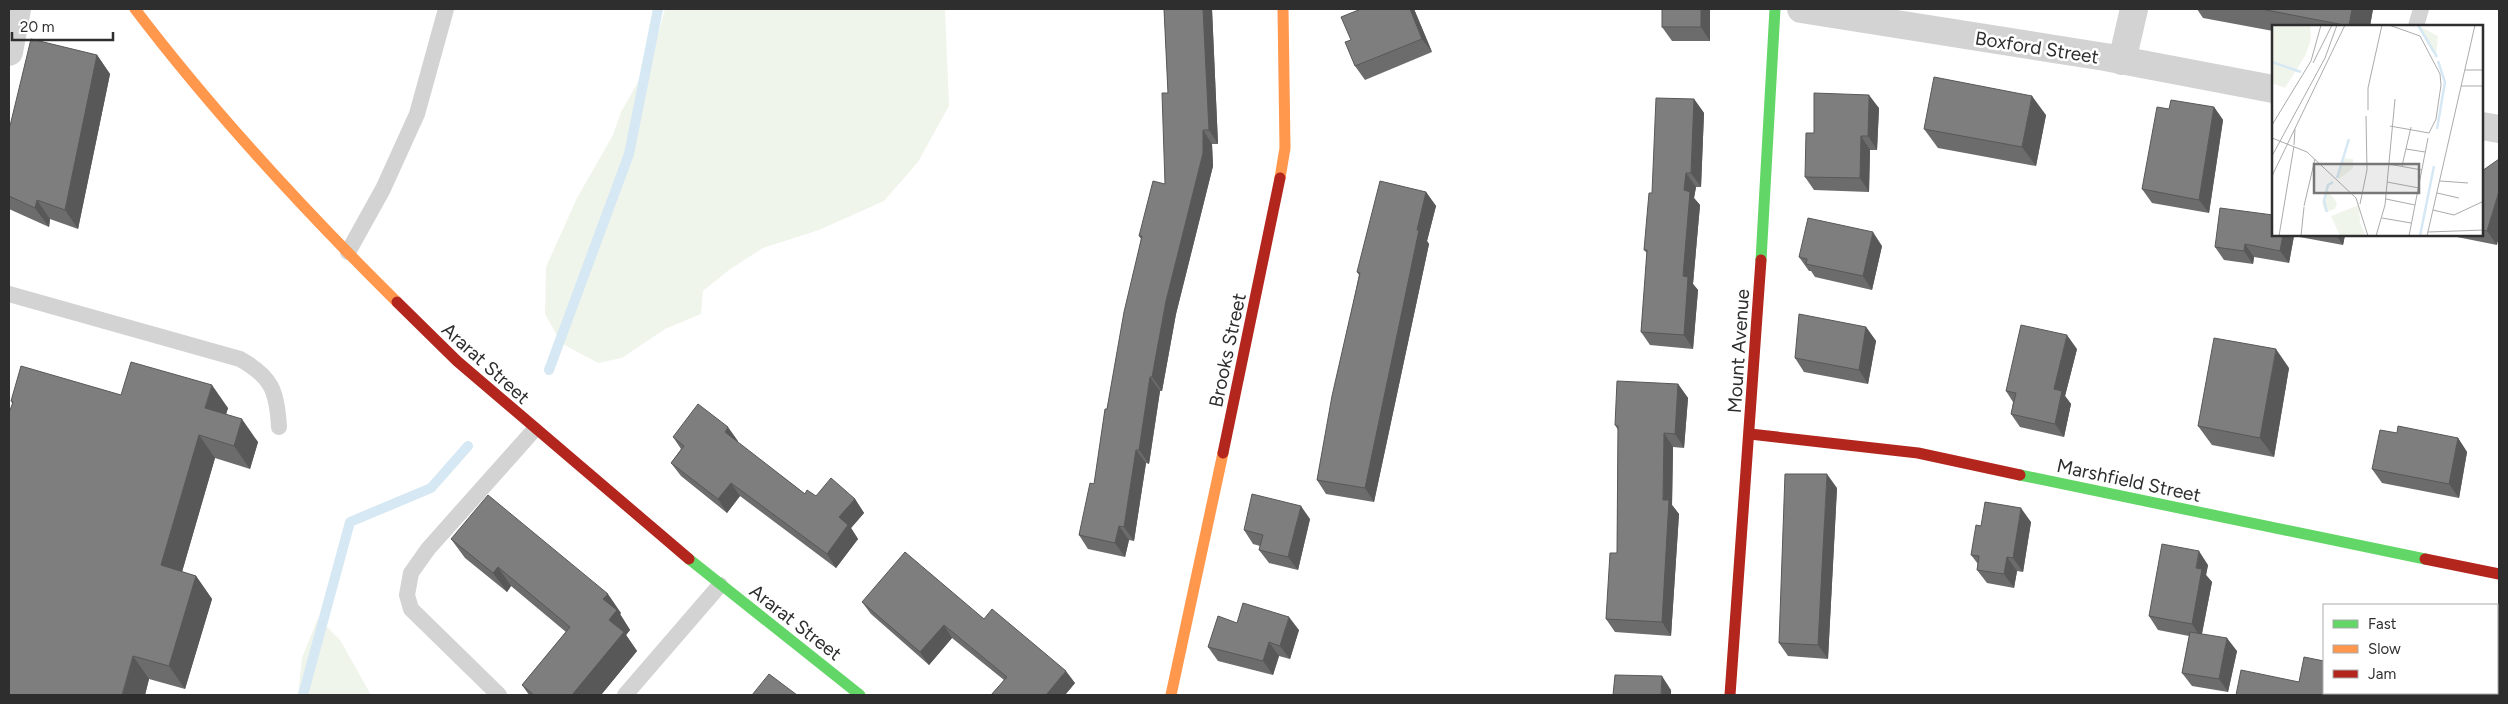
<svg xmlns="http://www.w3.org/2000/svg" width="2508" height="704" font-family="Figtree,sans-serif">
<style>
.green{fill:#f0f5eb}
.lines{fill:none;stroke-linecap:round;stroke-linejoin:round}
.stream{stroke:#d6e8f3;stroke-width:10}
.lane{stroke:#d3d3d3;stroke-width:16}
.street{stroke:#d3d3d3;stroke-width:28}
.fast{stroke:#63d668;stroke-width:11}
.slow{stroke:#ff974d;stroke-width:11}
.jam{stroke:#b3261e;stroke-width:11}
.wall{fill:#6c6c6c}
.shaded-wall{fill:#585858}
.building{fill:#7e7e7e;stroke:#585858}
.labels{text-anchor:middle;stroke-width:5;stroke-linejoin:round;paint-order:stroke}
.street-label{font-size:19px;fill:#2e2e2e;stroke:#fff}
.inset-river{fill:none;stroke:#d6e8f3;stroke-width:2.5}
.inset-road{fill:none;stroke:#ababab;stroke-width:1}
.view{fill:#777;fill-opacity:0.15;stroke:#777;stroke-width:2.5}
.inset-edge{fill:none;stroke:#2e2e2e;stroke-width:2.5}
</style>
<rect width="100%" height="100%" fill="#fff"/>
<g class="green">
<polygon points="665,9 945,9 949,106 918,162 884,201 819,230 763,248 729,270 703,291 701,314 665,329 622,358 598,363 561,343 545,314 546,267 577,198 613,135 621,112 651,59"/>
<polygon points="318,618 340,640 371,695 298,695 302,658"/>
</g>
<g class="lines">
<g class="stream">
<polyline points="549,370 629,154 658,9"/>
<polyline points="303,695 350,522 431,488 468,446"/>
</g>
<g class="lane">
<polyline points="2416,26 2421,9"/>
<polyline points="348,252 383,189 417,114 446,9"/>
<path d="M9,294L240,359C272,377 277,391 279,427"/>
<polyline points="499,695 411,609 407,595 411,573 428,549 534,430"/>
<polyline points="625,695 720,585"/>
</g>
<g class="street">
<polyline points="1801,9 2105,57 2273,89"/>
<polyline points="9,52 17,9"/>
<polyline points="2122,61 2134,9"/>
<polyline points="2482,126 2499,129"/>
<polyline points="2482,695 2482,693"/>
</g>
<g class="fast">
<polyline points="1761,260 1775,9"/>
<polyline points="2020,475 2425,559"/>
<polyline points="689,559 860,695"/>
</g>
<g class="slow">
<path d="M135,9C214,113 304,210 397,302"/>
<polyline points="1280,178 1285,148 1283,9"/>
<polyline points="1171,695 1223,453"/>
</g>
<g class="jam">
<polyline points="397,302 457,361 689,559"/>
<polyline points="1750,434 1918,453 2020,475"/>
<polyline points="1223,453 1280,178"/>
<polyline points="2425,559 2499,574"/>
<polyline points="1730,695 1761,260"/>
</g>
</g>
<g class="wall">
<polygon points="1164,9 1212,9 1218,144 1212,144 1213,166 1176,314 1162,391 1160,391 1149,464 1146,463 1134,541 1129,540 1125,557 1088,549 1079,535 1094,484 1107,409 1141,239 1139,236 1165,184 1168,93"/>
<polygon points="1361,9 1414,9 1432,52 1365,80 1355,66 1351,40"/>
<polygon points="1710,9 1710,41 1672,41 1662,27"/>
<polygon points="2197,9 2373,9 2370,26 2273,26 2273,31 2203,18"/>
<polygon points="97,55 110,74 78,229 50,219 49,227 9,209 9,130"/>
<polygon points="1694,99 1704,113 1701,187 1696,187 1694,198 1700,205 1693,284 1698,290 1693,349 1650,345 1641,332 1647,253 1644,250 1652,193"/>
<polygon points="2214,107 2223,120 2209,213 2152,203 2142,189 2169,109"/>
<polygon points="1879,108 1877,150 1870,150 1869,192 1814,190 1805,177 1814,133"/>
<polygon points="2046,115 2036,166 1938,148 1924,129"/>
<polygon points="2482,171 2497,245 2447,235 2482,235"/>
<polygon points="1426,192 1436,206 1427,241 1429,244 1374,502 1326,494 1317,480 1359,275 1357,272"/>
<polygon points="2273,235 2345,235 2343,245 2294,236 2289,263 2254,257 2253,264 2224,260 2215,247"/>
<polygon points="1882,246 1872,290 1815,277 1811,271 1809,271 1799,257"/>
<polygon points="1866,327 1876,341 1868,384 1804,372 1795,358"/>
<polygon points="2077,349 2065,396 2071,404 2064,437 2020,427 2011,414 2013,402 2006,391"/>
<polygon points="2289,368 2274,457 2212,445 2198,426"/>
<polygon points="1678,384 1688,398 1684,448 1673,447 1672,505 1679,514 1671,636 1615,632 1606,619 1617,553 1618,430 1615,425"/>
<polygon points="121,395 228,408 226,414 258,442 250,469 215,458 182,572 196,576 212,599 185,689 149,679 145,695 11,401"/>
<polygon points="2397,433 2458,438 2467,452 2459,498 2382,483 2372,469"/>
<polygon points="673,437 738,441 737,442 805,494 816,496 855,499 864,513 851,528 858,539 836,568 740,496 727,513 681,476 671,463 681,449"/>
<polygon points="1837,488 1828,659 1788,656 1779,643"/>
<polygon points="1310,519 1298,570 1269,563 1259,550 1260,546 1253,544 1244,530"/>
<polygon points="2031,522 2023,572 2017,571 2014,588 1987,583 1977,570 1978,564 1971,555 1981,526"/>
<polygon points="451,539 621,613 620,614 630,630 626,635 637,651 601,695 529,695 522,685 566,632 511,586 507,592 465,558"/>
<polygon points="2208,565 2206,575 2212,582 2202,634 2237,651 2228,692 2192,686 2182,673 2189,636 2158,630 2149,616"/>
<polygon points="862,602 984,619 1075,683 1065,695 991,695 1004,680 952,638 929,665 871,614"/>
<polygon points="2499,609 2499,642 2497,638 2497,621"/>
<polygon points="1237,623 1299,630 1290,659 1279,656 1273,675 1218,661 1208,647"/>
</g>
<g class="shaded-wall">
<polygon points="1203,9 1212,9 1218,144 1209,130"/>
<polygon points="1410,9 1414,9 1432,52 1422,39"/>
<polygon points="1701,9 1710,9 1710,41 1701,27"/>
<polygon points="2352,9 2373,9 2370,26 2349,26"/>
<polygon points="97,55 110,74 78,229 65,210"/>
<polygon points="1869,95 1879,108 1877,150 1868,136"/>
<polygon points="2032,96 2046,115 2036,166 2022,147"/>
<polygon points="1694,99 1704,113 1701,187 1691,173"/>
<polygon points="2214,107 2223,120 2209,213 2199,200"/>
<polygon points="1203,130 1212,144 1213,166 1176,314 1162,391 1152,377 1166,301"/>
<polygon points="1861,136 1870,150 1869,192 1860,178"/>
<polygon points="1686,173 1696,187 1694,198 1700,205 1693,284 1698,290 1693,349 1684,335 1684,190"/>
<polygon points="2499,191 2499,237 2497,245 2487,231"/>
<polygon points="1426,192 1436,206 1427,241 1429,244 1374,502 1365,488 1417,230"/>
<polygon points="37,200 50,219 49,227 35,208"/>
<polygon points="1873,232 1882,246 1872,290 1863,276"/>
<polygon points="2283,235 2293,235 2294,236 2289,263 2280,251"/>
<polygon points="2336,235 2345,235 2343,245"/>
<polygon points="2245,244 2254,257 2253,264 2244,251"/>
<polygon points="1866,327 1876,341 1868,384 1859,370"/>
<polygon points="2067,335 2077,349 2065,396 2071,404 2064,437 2055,424 2054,389"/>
<polygon points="2276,349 2289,368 2274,457 2260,438"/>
<polygon points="1150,377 1160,391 1149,464 1139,450"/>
<polygon points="1678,384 1688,398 1684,448 1675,434"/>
<polygon points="212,385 228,408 221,431 205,408"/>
<polygon points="242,419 258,442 250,469 234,446"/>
<polygon points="728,427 738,441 734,446 725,432"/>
<polygon points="1664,433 1673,447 1672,505 1679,514 1671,636 1662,622"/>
<polygon points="199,435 215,458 177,589 161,565"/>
<polygon points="2458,438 2467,452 2459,498 2449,484"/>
<polygon points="1136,450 1146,463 1134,541 1124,527"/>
<polygon points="1827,474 1837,488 1828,659 1818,645"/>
<polygon points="731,483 740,496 727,513 718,499"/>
<polygon points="855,499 864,513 851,528 858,539 836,568 827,554 839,517"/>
<polygon points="1301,506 1310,519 1298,570 1288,557"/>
<polygon points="2021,508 2031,522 2023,572 2013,558"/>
<polygon points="1119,526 1129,540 1125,557 1115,543"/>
<polygon points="2199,551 2208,565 2206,575 2212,582 2201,638 2192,624 2196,568"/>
<polygon points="2007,557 2017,571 2014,588 2004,574"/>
<polygon points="498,567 511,586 507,592 493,573"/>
<polygon points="196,576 212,599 185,689 169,666"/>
<polygon points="608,594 621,613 620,614 630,630 626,635 637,651 601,695 572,695 603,599"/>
<polygon points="1289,617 1299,630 1290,659 1280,646"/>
<polygon points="944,625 952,638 929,665 920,652"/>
<polygon points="2227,638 2237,651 2228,692 2219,679"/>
<polygon points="1269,642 1279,656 1273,675 1263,661"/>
<polygon points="133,656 149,679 145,695 122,695"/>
<polygon points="1066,671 1075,683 1065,695 1046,695"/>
<polygon points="1662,676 1671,690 1671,695 1661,695"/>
<polygon points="2376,693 2387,693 2387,695 2375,695"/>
</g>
<g class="building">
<polygon points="1164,9 1203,9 1209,130 1203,130 1203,153 1166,301 1152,377 1150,377 1139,450 1136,450 1124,527 1119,526 1115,543 1079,535 1090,483 1094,484 1105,409 1107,409 1124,312 1142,236 1139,236 1153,181 1165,184 1162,93 1168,93"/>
<polygon points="1361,9 1410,9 1422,39 1355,66 1345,42 1351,40 1341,17"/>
<rect x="1662" y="9" width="39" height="18"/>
<polygon points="2261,9 2352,9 2349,26"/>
<polygon points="31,39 97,55 65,210 37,200 35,208 9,196 9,130"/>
<polygon points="1934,77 2032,96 2022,147 1924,129"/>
<polygon points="1814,93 1869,95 1868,136 1861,136 1860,178 1805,177 1806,133 1814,133"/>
<polygon points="1656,98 1694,99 1691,173 1686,173 1684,190 1690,192 1683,276 1688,277 1684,335 1641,332 1647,250 1644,250 1649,193 1652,193"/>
<polygon points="2171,100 2214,107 2199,200 2142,189 2157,107 2169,109"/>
<polygon points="2499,159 2499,191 2487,231 2482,230 2482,171"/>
<polygon points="1380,181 1426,192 1417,230 1419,230 1365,488 1317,480 1332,396 1360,273 1357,272"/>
<polygon points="2220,208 2273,215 2273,235 2283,235 2280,251 2245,244 2244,251 2215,247"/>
<polygon points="1808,218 1873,232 1863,276 1806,264 1807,259 1799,257"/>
<polygon points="1799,314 1866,327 1859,370 1795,358"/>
<polygon points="2021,325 2067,335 2054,389 2062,391 2055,424 2011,414 2016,393 2006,391"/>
<polygon points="2214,338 2276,349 2260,438 2198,426"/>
<polygon points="131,362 212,385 205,408 242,419 234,446 199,435 161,565 196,576 169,666 133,656 122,695 9,695 9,413 13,402 11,401 21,366 121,395"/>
<polygon points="1617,381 1678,384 1675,434 1664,433 1663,500 1669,500 1662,622 1606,619 1610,553 1617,553 1618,426 1615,425"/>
<polygon points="698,404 728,427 725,432 805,494 807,490 816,496 831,478 855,499 839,517 848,525 827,554 731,483 718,499 671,463 684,446 673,437"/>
<polygon points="2398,426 2458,438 2449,484 2372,469 2380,430 2397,433"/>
<polygon points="1785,474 1827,474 1818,645 1779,643"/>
<polygon points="1252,494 1301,506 1288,557 1259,550 1263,535 1244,530"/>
<polygon points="488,495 608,594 603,599 617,610 609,620 624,632 572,695 534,695 522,685 570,627 498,567 493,573 451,539"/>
<polygon points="1985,502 2021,508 2013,558 2007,557 2004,574 1977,570 1979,556 1971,555 1976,525 1981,526"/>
<polygon points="2162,544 2199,551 2196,568 2202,569 2192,624 2149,616"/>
<polygon points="905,552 984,619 992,609 1066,671 1046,695 991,695 1007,677 944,625 920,652 862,602"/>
<polygon points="1243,603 1289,617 1280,646 1269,642 1263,661 1208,647 1218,616 1237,623"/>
<polygon points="2499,609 2499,635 2497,635 2497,621"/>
<polygon points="2190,632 2227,638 2219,679 2182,673"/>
<polygon points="2304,657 2324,661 2324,693 2376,693 2375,695 2236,695 2241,670 2299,682"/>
<polygon points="769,674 797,695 752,695"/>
<polygon points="1615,675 1662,676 1661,695 1613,695"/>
</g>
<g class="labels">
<g class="street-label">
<text transform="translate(2037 47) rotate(9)" y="7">Boxford Street</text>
<text transform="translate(1227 350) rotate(-78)" y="7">Brooks Street</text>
<text transform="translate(1738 351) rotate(-86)" y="7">Mount Avenue</text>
<text transform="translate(486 363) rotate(42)" y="7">Ararat Street</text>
<text transform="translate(2129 480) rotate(12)" y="7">Marshfield Street</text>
<text transform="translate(796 622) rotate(38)" y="7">Ararat Street</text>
</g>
</g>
<g transform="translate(2272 25)">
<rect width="211" height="211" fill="#fff"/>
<path d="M0,0H38L39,14L33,31L13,63L0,58ZM145,0L166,11L164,32L160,22ZM71,133L81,134V143L67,154L65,150ZM55,164L65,178L63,184L53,187L50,177ZM87,180L88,198L94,211H68L59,191Z" fill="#f0f5eb"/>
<path class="inset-river" d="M146,0L165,32M0,37L29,47M165,104L173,57L166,36M65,153L77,114M55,187L52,176L56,160L61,157M148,211L162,141"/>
<path class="inset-road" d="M117,0L148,11L168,49L169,60L164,94L157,108L118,101M41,38L60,0M193,45H212M189,61H212M96,85V63L110,0M0,100L39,36L49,0M0,113L35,127L84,173L96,211M22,120L23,104M134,124L153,127M0,131L53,33L65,0M116,139L150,145M130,141L139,102M0,151L73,0M168,156L196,158M115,157L147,163M165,168L187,173M114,174L143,180M88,179L95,145L94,91M32,181L43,134M161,185L182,190L212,176M110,193L139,198M156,207L212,205M7,211L22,121M29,211L32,182M104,211L113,180L123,74M137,211L156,113M155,211L203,0"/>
<path class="view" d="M42,139H147V168H42Z"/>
<rect width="211" height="211" class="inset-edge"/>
</g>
<rect width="2508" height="704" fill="none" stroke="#2e2e2e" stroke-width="20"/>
<rect x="2323" y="604" width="175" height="90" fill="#ffffff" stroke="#ababab"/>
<rect x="2333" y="620" width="25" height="8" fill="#63d668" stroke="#ababab"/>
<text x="2368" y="629" font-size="15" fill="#2e2e2e">Fast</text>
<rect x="2333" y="645" width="25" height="8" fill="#ff974d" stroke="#ababab"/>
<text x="2368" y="654" font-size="15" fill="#2e2e2e">Slow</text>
<rect x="2333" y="670" width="25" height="8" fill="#b3261e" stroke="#ababab"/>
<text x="2368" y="679" font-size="15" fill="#2e2e2e">Jam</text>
<path d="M12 32v8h101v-8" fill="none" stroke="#2e2e2e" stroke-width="2.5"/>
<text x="20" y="32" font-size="15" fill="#2e2e2e" stroke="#ffffff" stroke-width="4" paint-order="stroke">20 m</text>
</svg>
